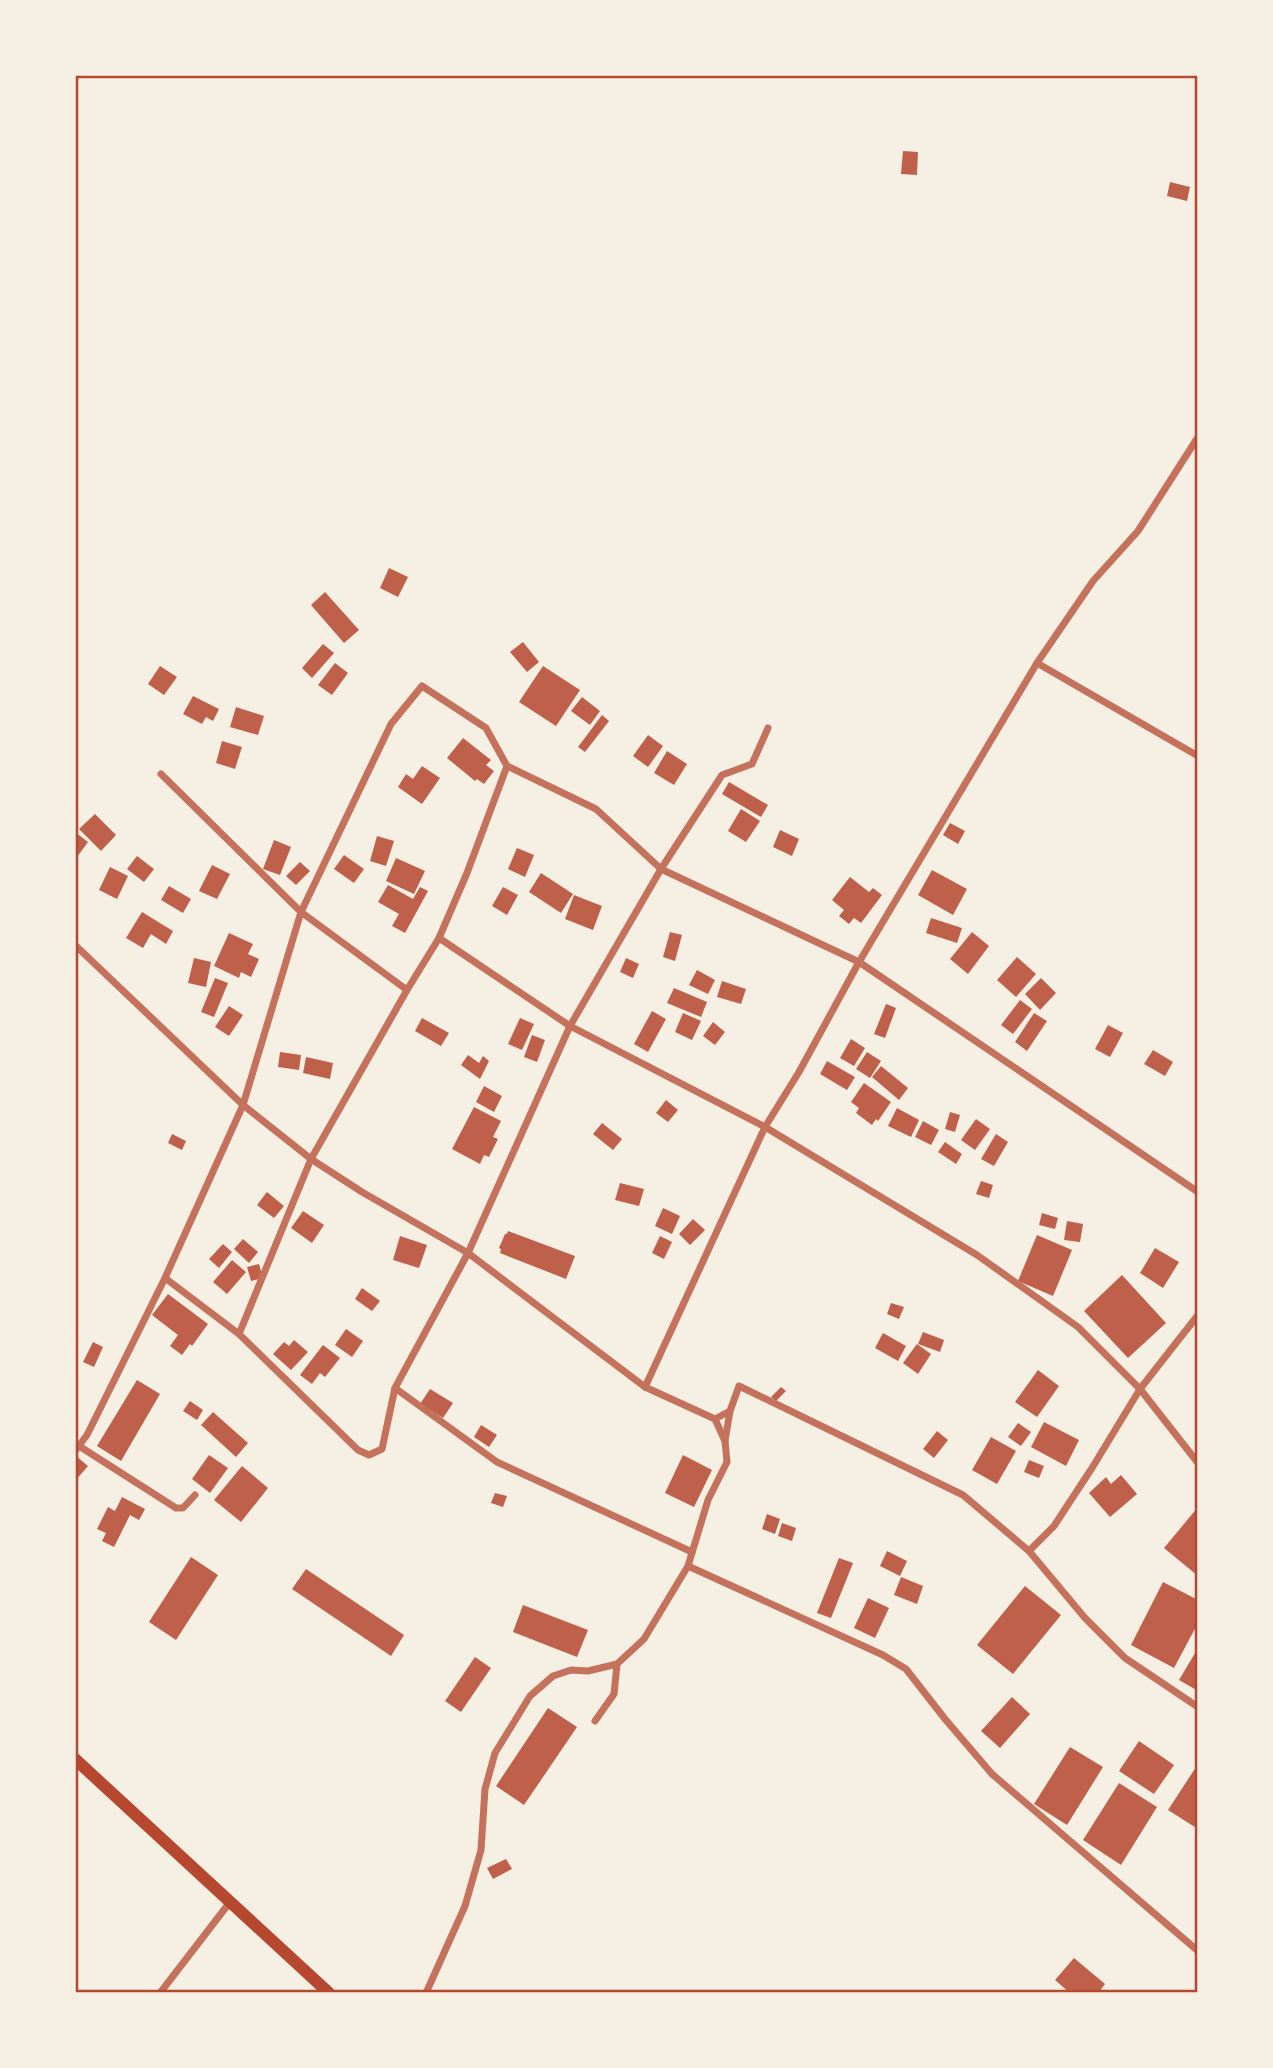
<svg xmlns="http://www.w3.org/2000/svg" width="1273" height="2068" font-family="'Noto Sans',sans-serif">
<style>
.building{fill:#bf614a}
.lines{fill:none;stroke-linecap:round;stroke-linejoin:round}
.minor{stroke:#c5725c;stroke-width:7}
.secondary{stroke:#b5482f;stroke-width:12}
.neatline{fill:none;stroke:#b5482f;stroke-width:2.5}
</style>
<rect width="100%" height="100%" fill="#f6efe4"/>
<g class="building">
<polygon points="903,151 918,152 917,175 901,174"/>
<polygon points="1170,182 1190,187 1187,201 1167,196"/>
<polygon points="389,568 408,577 398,597 380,588"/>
<polygon points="325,592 359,630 344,643 311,605"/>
<polygon points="523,642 539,662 527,672 510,652"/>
<polygon points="323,644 334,653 312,678 302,668"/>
<polygon points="335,663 348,673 332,695 318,685"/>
<polygon points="160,666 177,677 164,695 148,684"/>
<polygon points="543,666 580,690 556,726 519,702"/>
<polygon points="193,696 219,709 213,721 206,717 202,724 183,714"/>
<polygon points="582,697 600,711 590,725 571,711"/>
<polygon points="236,707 264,716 258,735 230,727"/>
<polygon points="602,715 609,721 585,752 578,747"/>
<polygon points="648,735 663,746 648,767 633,756"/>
<polygon points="463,738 491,760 486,765 494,771 484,784 477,779 475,781 447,758"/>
<polygon points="222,741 242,747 235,769 216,763"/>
<polygon points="667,751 687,764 674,785 654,773"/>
<polygon points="422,766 440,778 422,804 398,787 406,774 413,779"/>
<polygon points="729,782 768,805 761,817 722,794"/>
<polygon points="741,809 760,821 746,842 728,831"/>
<polygon points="95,814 116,835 101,851 79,829"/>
<polygon points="950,823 965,831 958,844 943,835"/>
<polygon points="780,830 799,839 792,856 773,847"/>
<polygon points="75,832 88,842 77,857 75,856"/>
<polygon points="377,836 394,841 386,866 370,861"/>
<polygon points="274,840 291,847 280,875 263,869"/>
<polygon points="517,848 534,855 525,877 508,869"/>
<polygon points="344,855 364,869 354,883 334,869"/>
<polygon points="137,856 154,869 144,882 127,869"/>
<polygon points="396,858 425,871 414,894 386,881"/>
<polygon points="300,862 310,871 296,885 286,876"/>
<polygon points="212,865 230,874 217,899 199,891"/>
<polygon points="110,867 128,876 117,899 99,890"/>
<polygon points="932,870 967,889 953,915 918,895"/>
<polygon points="541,873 573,894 561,913 529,892"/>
<polygon points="850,877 869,892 873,888 882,895 861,923 854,918 849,924 839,916 844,910 832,900"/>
<polygon points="388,885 413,899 420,887 428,891 405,933 392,926 399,914 378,902"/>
<polygon points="169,886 191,899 183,913 161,900"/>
<polygon points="503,887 518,895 507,915 492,906"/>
<polygon points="574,895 602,906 593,930 565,919"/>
<polygon points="142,912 173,931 166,944 151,934 143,948 126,938"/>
<polygon points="931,918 962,928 957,943 926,933"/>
<polygon points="670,932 682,935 675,961 663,957"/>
<polygon points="972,932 989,946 968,974 950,959"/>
<polygon points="229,933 253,944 248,954 259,959 251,977 241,972 239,978 214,966"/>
<polygon points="1017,957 1036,974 1016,997 997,980"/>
<polygon points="194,958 211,962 206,987 188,983"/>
<polygon points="626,958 639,964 633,978 620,972"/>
<polygon points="697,970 715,980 708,994 689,985"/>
<polygon points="215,978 228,983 214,1017 201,1012"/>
<polygon points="1041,978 1056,993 1040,1010 1025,994"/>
<polygon points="722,981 746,989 741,1004 717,997"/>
<polygon points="674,988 707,1002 701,1017 667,1003"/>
<polygon points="1020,1000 1032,1009 1013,1034 1001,1025"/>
<polygon points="886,1004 896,1008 885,1038 874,1034"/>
<polygon points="229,1006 243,1015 229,1036 215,1027"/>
<polygon points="652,1011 666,1019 648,1052 634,1044"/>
<polygon points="683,1013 701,1021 692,1040 675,1032"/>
<polygon points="1034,1013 1047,1021 1027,1051 1015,1042"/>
<polygon points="422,1018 449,1033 441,1046 415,1031"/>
<polygon points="520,1018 534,1024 522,1050 508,1044"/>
<polygon points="713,1022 725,1032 715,1045 703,1036"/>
<polygon points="1108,1025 1123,1033 1110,1057 1095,1049"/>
<polygon points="532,1035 545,1040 537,1062 524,1057"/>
<polygon points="851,1039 865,1048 854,1066 840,1058"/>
<polygon points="1153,1050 1173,1062 1165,1076 1144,1064"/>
<polygon points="280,1052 301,1055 299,1070 278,1067"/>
<polygon points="867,1052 881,1061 870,1078 856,1069"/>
<polygon points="468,1055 479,1063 483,1056 489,1061 480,1079 461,1065"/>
<polygon points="306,1057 333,1063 330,1079 303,1073"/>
<polygon points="827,1061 855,1077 847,1090 820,1074"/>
<polygon points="881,1066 908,1088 899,1100 872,1077"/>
<polygon points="864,1083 891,1102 878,1121 876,1119 872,1125 856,1113 859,1108 851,1102"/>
<polygon points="484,1086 502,1096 494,1112 476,1102"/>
<polygon points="666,1100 678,1110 668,1122 656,1113"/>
<polygon points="474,1107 501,1121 493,1137 498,1139 489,1157 484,1155 480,1164 452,1149"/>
<polygon points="897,1108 919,1120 911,1137 888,1126"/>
<polygon points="950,1112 960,1115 955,1132 945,1129"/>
<polygon points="976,1119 990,1129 975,1150 961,1140"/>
<polygon points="923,1121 939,1130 931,1145 915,1137"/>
<polygon points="602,1123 622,1139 613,1150 593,1134"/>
<polygon points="172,1134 186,1141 182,1150 168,1143"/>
<polygon points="996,1134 1008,1142 994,1166 981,1159"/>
<polygon points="945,1142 962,1154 956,1164 938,1152"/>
<polygon points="981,1181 993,1185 989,1198 976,1194"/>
<polygon points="620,1183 644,1189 639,1206 615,1200"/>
<polygon points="267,1192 284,1206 274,1218 257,1205"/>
<polygon points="663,1208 680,1216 672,1234 655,1226"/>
<polygon points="303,1211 324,1225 312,1243 291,1228"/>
<polygon points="1042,1213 1058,1218 1055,1229 1039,1225"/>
<polygon points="693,1219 705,1230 690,1245 679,1234"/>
<polygon points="1067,1221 1083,1224 1080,1242 1064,1240"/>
<polygon points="508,1231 575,1256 566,1279 500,1253 501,1249 499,1248 505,1234 507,1234"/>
<polygon points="1037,1235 1072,1250 1053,1296 1018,1281"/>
<polygon points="400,1236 427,1245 419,1268 393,1260"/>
<polygon points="660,1236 672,1242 664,1259 652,1253"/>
<polygon points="243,1239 258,1252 249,1263 234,1249"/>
<polygon points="223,1244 232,1252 219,1268 209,1259"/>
<polygon points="1155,1248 1179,1262 1163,1288 1140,1273"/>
<polygon points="232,1260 246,1272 227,1294 213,1282"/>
<polygon points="259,1264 263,1278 251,1281 247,1267"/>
<polygon points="1122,1275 1166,1323 1128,1358 1084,1311"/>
<polygon points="362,1288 380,1301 372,1311 355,1299"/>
<polygon points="168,1294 208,1324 192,1346 190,1344 182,1355 170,1346 178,1335 152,1315"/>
<polygon points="891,1303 904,1307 899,1319 887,1314"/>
<polygon points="346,1329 363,1341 352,1357 335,1345"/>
<polygon points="923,1332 944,1340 940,1352 918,1344"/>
<polygon points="883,1333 906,1346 898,1361 875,1348"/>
<polygon points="294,1340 308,1352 291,1370 273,1354 284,1342 289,1346"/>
<polygon points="93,1342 103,1347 94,1367 83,1362"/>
<polygon points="917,1344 931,1354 918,1374 903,1363"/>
<polygon points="323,1345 340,1358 325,1377 320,1373 312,1384 300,1375"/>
<polygon points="1038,1370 1059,1386 1037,1417 1015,1402"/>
<polygon points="137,1380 160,1394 121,1461 97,1446"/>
<polygon points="781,1387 786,1391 776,1401 771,1397"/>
<polygon points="430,1389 453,1403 443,1418 420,1404"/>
<polygon points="190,1401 203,1410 197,1420 183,1411"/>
<polygon points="213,1412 248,1443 236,1457 201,1425"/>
<polygon points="1044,1422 1079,1440 1066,1466 1031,1447"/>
<polygon points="1018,1423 1031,1432 1021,1446 1008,1437"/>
<polygon points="481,1425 497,1435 489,1447 474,1437"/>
<polygon points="937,1431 948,1440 934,1458 923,1449"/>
<polygon points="991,1437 1016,1451 997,1484 972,1470"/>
<polygon points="75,1455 88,1466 75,1481"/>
<polygon points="209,1455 228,1468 210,1493 192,1479"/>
<polygon points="683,1455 712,1470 694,1507 665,1493"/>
<polygon points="1029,1460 1044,1466 1039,1478 1024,1472"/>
<polygon points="242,1466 268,1488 241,1522 214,1500"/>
<polygon points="1121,1475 1137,1494 1110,1517 1089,1493 1106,1477 1111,1484"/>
<polygon points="495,1493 507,1496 503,1507 491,1503"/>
<polygon points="122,1497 145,1509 139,1520 130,1515 114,1547 102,1541 106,1533 97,1529 108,1507 115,1511"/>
<polygon points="1198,1507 1198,1576 1164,1548"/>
<polygon points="767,1514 780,1519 775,1534 762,1529"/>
<polygon points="782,1523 796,1528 792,1541 778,1536"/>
<polygon points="887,1551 907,1561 900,1576 880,1566"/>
<polygon points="191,1557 218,1575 176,1640 149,1622"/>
<polygon points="839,1558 853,1563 831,1618 817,1613"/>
<polygon points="306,1569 404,1635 391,1656 292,1589"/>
<polygon points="901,1577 923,1586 917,1604 894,1595"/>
<polygon points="1163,1582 1198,1600 1198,1623 1174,1668 1131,1645"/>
<polygon points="1025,1586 1061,1615 1013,1674 977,1645"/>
<polygon points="868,1598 889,1608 875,1638 854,1628"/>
<polygon points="523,1605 588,1630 577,1657 513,1632"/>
<polygon points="1198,1648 1198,1691 1179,1680"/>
<polygon points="475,1657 491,1668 461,1712 445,1701"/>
<polygon points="1012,1697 1030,1714 1000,1748 981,1731"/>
<polygon points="548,1708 577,1727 524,1805 496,1786"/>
<polygon points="1139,1741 1174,1765 1154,1794 1119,1771"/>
<polygon points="1070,1747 1103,1767 1067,1825 1034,1804"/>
<polygon points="1198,1764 1198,1829 1168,1810"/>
<polygon points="1119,1783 1157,1807 1121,1865 1083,1840"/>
<polygon points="506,1859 512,1869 493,1879 487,1868"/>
<polygon points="1074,1958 1105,1984 1098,1993 1070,1993 1055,1980"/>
</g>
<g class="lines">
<g class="minor">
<polyline points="1037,663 1198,756"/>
<polyline points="161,774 301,912 407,990"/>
<polyline points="439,938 570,1026 765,1127 977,1255 1078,1327 1140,1389 1198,1463"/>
<polyline points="75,945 243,1105 311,1159 362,1192 468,1253 645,1387 715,1419 730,1411 739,1386 963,1495 1029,1551 1085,1618 1125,1658 1198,1707"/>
<polyline points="165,1278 239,1334 358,1450 369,1455 382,1449 395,1388 468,1253 570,1026 661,869 722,775 752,764 768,728"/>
<polyline points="239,1334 311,1159 407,990 439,938 467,873 507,766"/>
<polyline points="645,1387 765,1127 799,1072 859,962 1037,663 1093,581 1138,531 1198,437"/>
<polyline points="395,1388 497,1462 692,1552"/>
<polyline points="725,1441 730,1411"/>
<polyline points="79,1446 176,1508 183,1508 195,1495"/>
<polyline points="75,1451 87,1435 165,1278 243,1105 301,912 391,724 422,686 486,728 507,766 596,809 661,869 859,962 1198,1192"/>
<polyline points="1029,1551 1054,1526 1092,1468 1140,1389 1198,1315"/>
<polyline points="688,1566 883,1655 906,1669 945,1719 992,1774 1198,1951"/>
<polyline points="595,1721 614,1694 617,1664"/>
<polyline points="160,1993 230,1902"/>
<polyline points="426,1993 465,1906 481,1850 485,1789 495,1753 530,1696 553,1676 571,1670 588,1671 617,1664 644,1639 688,1566 708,1500 727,1462 725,1441 715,1419"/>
</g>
<polyline class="secondary" points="75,1759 329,1993"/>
</g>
<rect width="1273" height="2068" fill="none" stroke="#f6efe4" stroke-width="154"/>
<rect x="77" y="77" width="1119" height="1914" class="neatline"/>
</svg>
